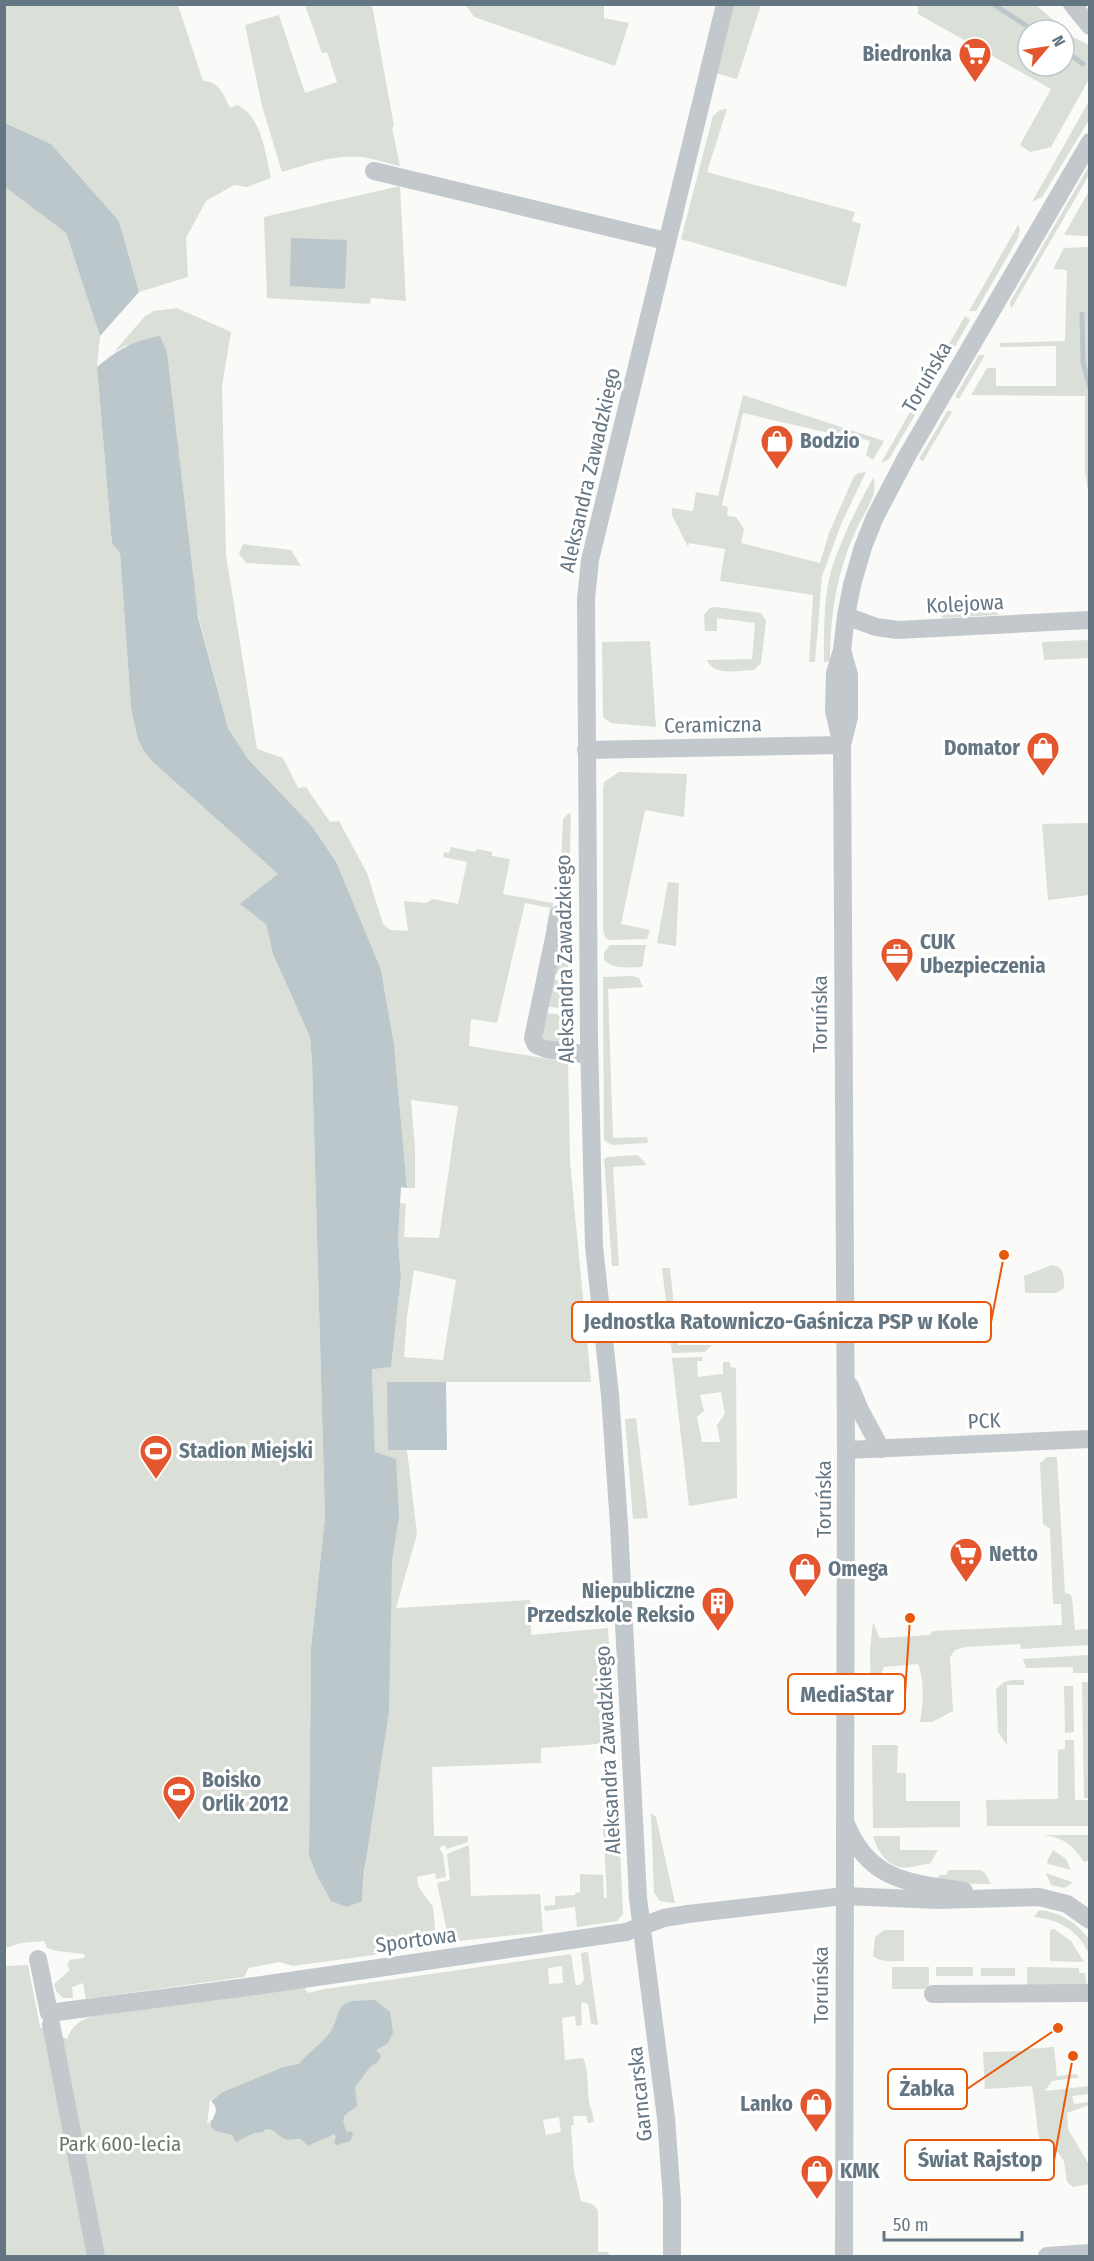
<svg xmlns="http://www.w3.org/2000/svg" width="1094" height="2261" font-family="'Fira Sans Condensed',sans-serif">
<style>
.green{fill:#dadfd7;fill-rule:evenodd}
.water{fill:#bbc7cb}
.pier{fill:#fafaf8}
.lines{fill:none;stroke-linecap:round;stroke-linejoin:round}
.stream{stroke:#bbc7cb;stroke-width:5}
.minor{stroke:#c3c8cc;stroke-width:18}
.labels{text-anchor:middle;stroke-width:6;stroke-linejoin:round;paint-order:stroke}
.poi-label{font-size:21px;font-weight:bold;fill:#657683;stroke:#fff;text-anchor:start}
.street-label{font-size:21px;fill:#657683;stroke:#fff}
.park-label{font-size:21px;fill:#687a64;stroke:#fff}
.leader{fill:none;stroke:#e8590c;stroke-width:2}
.callout-dot{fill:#e8590c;stroke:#fff;stroke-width:2}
.callout{fill:#fff;stroke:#e8590c;stroke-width:2}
.callout-label{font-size:22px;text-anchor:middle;font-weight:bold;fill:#657683}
</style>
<rect width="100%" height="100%" fill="#fafaf8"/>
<g class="green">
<path d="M5,5H178L203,81C219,81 224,95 230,108L237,105C262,116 265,153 271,178L247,187L234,185L206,201L186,238L188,277L139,292L119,221L51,144L5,123Z"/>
<path d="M305,5H372L394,126L392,128L400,166C388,164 375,159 363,157C334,154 309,164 282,172L262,106L245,25L279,15L305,93L337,82L327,52L322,53Z"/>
<polygon points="466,5 604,5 604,18 629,23 615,66 474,17"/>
<polygon points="733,5 761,5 737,79 715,73"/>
<path d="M918,5H1036L1073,37L1089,45V79L1051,147L1030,152L1020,145L1051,89L918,14ZM1028,30H1064V66H1028Z"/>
<polygon points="1089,101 1089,120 1042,197 1032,202"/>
<polygon points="727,109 707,172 855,212 852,221 861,224 846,287 681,239 713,116 720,110"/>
<polygon points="1089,166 1089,175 1011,309 1010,302"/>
<polygon points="400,186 406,301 371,298 370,304 267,298 264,217"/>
<path d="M5,187L66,233L100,336L97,367L112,544L120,553L131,708L154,763L278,874L266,924L273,954L310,1037L312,1061L325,1517L311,1648L309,1856L317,1876L331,1901H362L392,1562L399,1517L375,1452L372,1368L391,1367L401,1277L398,1239L400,1203L406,1204L404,1237L439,1238L458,1106L411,1100L415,1147V1188H407L394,1044L381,970L311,825L248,759L228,728L127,345L114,352L145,316L154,311L177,308L231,332L222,386L226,555L257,749L283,758L298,788L306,787L330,822L339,821L367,873L383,924L390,930L408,931L404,901L426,903L433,899L458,904L467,862L443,857L444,852L449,853L451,847L475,852L477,849L492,852V856L510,859L503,894L553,903L550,929H546L550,908L525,903L497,1023L471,1019L469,1046L568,1062L570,1162L591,1382H387L389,1450H407L417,1534L396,1608L530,1600L531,1635L608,1628L614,1741L598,1744L541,1748V1763L432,1767L434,1836H468V1842L447,1849L444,1845L439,1848L443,1854L446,1877L436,1879L435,1873L417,1877L418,1886L433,1907L436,1942L432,1947L293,1966L279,1962L249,1968L244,1977L86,1999L83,1983L72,1987L73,1998H63L56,1991L54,1984L70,1970L67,1965L70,1960L84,1958L85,1954L57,1951L47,1948L44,1941L21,1943L5,1948ZM414,1270L456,1280L443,1360L404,1357L407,1317Z"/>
<polygon points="1089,191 1089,236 1064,235"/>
<polygon points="1018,225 1020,229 1018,238 976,311 969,311"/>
<polygon points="1089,247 1090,247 1089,498 1085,472 1085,396 971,395 987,368 996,368 996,386 1056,386 1056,346 1000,347 1000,343 1065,341 1067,270 1053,269 1064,248"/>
<polygon points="965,316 970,320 948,359 942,356"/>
<polygon points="979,355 985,355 959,399 955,397"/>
<polygon points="743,395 884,441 873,460 866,455 870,441 839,432 838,435 743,413 722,505 728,507 727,516 736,517 744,529 741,543 820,563 829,533 854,476 859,473 866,472 842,522 822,576 815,662 809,662 813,595 720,581 725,549 689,543 688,547 672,515 672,508 693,511 696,492 718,496"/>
<polygon points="948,410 952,412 923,461 919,459"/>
<polygon points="910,412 915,415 889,459 881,463"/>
<path d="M873,478C880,493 862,516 856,530C837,571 830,616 830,661L824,662C824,632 823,598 832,568C842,537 857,507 873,478Z"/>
<polygon points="243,544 291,550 301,566 246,563 239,554"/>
<polygon points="997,602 998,615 942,618 939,604"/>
<path d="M716,607L761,613L766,621L761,663L754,670C739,670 714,677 707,660L752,659L755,623L717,618V631H705L704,615L710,608Z"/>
<polygon points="1089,640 1089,658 1044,660 1042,642"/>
<polygon points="650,641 656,727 611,723 603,717 602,642"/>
<polygon points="619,772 687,774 684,817 645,810 621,924 650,930 647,939 609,940 605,937 603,930 603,791 604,782"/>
<polygon points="571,813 568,933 559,932 564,906 560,881 563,819 568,814"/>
<polygon points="1089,823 1089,895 1048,900 1042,824"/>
<polygon points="668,882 679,883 676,946 657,943"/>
<polygon points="558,938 568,939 568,975 551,973"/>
<path d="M610,945H646L642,967C628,967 614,970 604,960V953Z"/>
<polygon points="632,976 639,978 643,987 608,989 613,1138 647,1137 648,1143 612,1145 604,1140 603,977"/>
<polygon points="549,979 568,981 568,1009 544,1006"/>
<polygon points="543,1013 568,1015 567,1047 543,1038 539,1032"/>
<polygon points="638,1155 647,1165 613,1167 619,1266 612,1266 604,1159 608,1157"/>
<path d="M1052,1265C1065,1267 1064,1277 1064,1288L1056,1293H1025L1024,1276Z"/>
<polygon points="662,1268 670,1268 678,1345 712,1345 705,1352 672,1353"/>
<path d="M702,1357V1361H697L698,1377L723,1374V1362H730V1367L736,1368L737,1498L689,1506L672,1358ZM721,1392L725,1414L717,1425L720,1442H702L697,1417L704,1411L700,1395Z"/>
<polygon points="636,1418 648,1518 633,1519 625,1419"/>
<path d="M1047,1457H1057L1065,1593L1070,1594L1072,1598L1075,1630L1089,1629V1645L1021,1649L1020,1644L965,1647L955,1650L950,1657L953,1711L932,1722H920C923,1702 925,1683 918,1664L884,1667L882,1672L880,1704L871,1706L870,1651L873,1622L879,1637L884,1638L929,1635L933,1631L1062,1625L1061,1604H1053L1050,1529L1043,1524L1040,1463Z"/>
<polygon points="1089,1655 1089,1673 1073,1673 1073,1667 1026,1668 1023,1659"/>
<path d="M1024,1680V1685H1007V1745L998,1732L996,1690C1003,1679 1012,1680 1024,1680Z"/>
<polygon points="1082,1682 1089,1682 1089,1798 1084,1798"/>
<polygon points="1064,1686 1073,1686 1074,1732 1065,1733"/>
<polygon points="1065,1740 1074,1740 1075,1800 1089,1800 1089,1826 987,1826 986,1800 1058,1799 1058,1750 1065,1749"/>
<polygon points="872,1745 898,1745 897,1773 906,1773 906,1801 960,1801 960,1827 873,1828"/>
<polygon points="651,1813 656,1817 675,1903 660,1901 654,1893"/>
<polygon points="615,1823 619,1828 623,1914 617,1921 577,1927 575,1907 545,1911 544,1906 555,1905 555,1896 575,1895 575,1893 580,1892 580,1874 603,1875 604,1898 607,1898 603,1824"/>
<path d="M1042,1835H1089V1860L1084,1862C1073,1845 1063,1837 1042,1835Z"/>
<path d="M873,1836H900V1850H938L930,1864C922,1864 918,1866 911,1867C890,1871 878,1853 873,1836Z"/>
<polygon points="469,1845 471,1896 540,1894 543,1932 449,1942 437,1883 450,1880 447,1854"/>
<polygon points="1053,1850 1066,1859 1071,1870 1048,1864 1047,1861"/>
<polygon points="949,1870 980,1870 984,1872 991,1884 938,1883 936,1881 940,1875 946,1875"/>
<polygon points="1046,1873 1072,1882 1071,1884 1064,1888 1051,1885"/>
<path d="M1039,1910C1060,1912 1076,1922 1089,1939V1954C1079,1931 1059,1919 1034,1917Z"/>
<polygon points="1054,1929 1071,1941 1084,1962 1050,1961 1050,1930"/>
<path d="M884,1930H904V1961C893,1961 882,1963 873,1956L875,1937Z"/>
<path d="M588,1952L598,2025L591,2024L588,2004L583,2002L581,2004L582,2025L576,2026L575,2016L562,2018L565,2060L583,2058C589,2071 587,2088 589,2102C591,2109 593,2114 594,2121L591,2123H588L586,2116H573L574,2125H571L574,2171L581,2201L592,2204L598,2210V2252H608L610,2256H5V1966L28,1965L40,2027L67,2039C72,2025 81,2019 95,2016L304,1987L308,1993L325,1989L571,1954L575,1981L576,1985H580L584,1979L581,1953ZM562,1966L563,1983L549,1984L548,1968ZM559,2117L561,2132L546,2135L543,2120Z"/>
<rect x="892" y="1967" width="37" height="22"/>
<rect x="936" y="1967" width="37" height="9"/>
<polygon points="1027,1967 1079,1968 1079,1973 1085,1973 1087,1987 1027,1986"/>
<rect x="981" y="1968" width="34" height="8"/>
<polygon points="1054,2047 1057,2076 1077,2074 1078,2077 1083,2077 1052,2081 1045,2091 1089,2086 1089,2094 1072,2096 1074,2104 1089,2102 1089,2105 1067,2113 1068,2129 1089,2165 1089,2184 1073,2187 1067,2182 1064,2161 1056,2150 1041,2153 1032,2086 985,2089 983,2052 1025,2051 1025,2049"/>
</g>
<g class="water">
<polygon points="5,123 51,144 119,221 139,292 100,336 66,233 5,187"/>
<polygon points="291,238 347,240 345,289 290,286"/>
<path d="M160,336L167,353L198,617L228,728L248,759L311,825L336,862L381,970L394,1044L407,1188L401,1187L398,1239L401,1277L391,1367L372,1369L375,1452L396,1459L399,1517L392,1562L389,1711L364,1872L362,1901L347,1907L331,1901L317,1876L309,1856L311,1648L325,1517L312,1061L310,1037L273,954L266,924L240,904L278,874L154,763L144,751L138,739L131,708L120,553L112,544L97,367C117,350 134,340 160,336Z"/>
<polygon points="387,1382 446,1382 447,1450 388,1450"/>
<path d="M375,2000L390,2012L393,2033L387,2044L376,2050L381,2056L378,2062L371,2066L355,2087L357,2106C347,2115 338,2114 347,2132L351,2131L353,2135L350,2141L337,2145L334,2143L336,2137L334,2134C325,2139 317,2141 308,2146L301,2139C296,2138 289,2141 285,2139C276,2135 276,2129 265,2129L263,2132L254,2133L236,2142L232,2135L216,2131L211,2127L212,2101L223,2092L284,2067L299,2064C308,2053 319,2046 329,2034C336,2025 336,2013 344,2004L352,2001Z"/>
</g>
<polygon class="pier" points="210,2099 215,2106 216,2111 213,2119 207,2124"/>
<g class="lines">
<g class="stream">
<polyline points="993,4 1033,30"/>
<polyline points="1064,50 1083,64"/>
<polyline points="1082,314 1083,362 1090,389"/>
</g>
<g class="minor">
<polyline points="1072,4 1090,26"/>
<polyline points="374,171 666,241"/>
<polyline points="846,616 876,627 898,630 1090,620"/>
<polyline points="842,650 849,675 849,717 842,745 846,1450 844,2256"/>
<polyline points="841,741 834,711 835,673 842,650 846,616 852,585 863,547 875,517 907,456 1090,142"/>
<polyline points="586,750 842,745"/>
<polyline points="559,914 533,1038 536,1045 546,1049 589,1055"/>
<polyline points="850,1386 860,1410 881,1449"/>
<polyline points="846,1450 1090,1439"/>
<path d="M847,1826C870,1882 912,1883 964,1891"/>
<polyline points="38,1959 49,2013 255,1986 626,1932 664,1918 688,1914 844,1896 938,1900 1039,1897 1067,1904 1090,1920"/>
<polyline points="933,1994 1090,1993"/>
<polyline points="51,2024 96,2256"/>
<polyline points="672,2256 672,2200 666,2118 638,1898 619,1525 610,1395 594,1246 589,1039 586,599 590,560 725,4"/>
<polyline points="1047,2256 1090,2253"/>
</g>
</g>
<defs>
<symbol id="supermarket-pin" viewBox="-11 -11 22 30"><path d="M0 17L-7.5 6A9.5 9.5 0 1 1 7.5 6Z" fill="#e4572e" stroke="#fff"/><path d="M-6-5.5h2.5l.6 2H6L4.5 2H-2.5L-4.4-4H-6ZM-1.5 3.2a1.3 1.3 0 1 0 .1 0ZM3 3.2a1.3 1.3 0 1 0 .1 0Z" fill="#fff"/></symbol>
<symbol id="shop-pin" viewBox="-11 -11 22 30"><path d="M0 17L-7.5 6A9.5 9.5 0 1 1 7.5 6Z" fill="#e4572e" stroke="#fff"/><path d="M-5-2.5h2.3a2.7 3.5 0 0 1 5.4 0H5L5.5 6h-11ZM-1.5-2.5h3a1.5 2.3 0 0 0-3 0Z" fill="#fff"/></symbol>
<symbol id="office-pin" viewBox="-11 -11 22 30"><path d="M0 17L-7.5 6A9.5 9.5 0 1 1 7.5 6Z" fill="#e4572e" stroke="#fff"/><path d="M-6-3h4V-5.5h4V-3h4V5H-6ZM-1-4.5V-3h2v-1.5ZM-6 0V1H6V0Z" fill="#fff"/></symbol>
<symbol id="stadium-pin" viewBox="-11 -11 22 30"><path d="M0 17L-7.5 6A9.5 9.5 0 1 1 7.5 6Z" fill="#e4572e" stroke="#fff"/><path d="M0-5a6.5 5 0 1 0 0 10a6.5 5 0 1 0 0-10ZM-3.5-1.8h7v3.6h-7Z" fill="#fff"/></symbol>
<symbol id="building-pin" viewBox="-11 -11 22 30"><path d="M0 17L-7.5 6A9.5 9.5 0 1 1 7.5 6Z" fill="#e4572e" stroke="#fff"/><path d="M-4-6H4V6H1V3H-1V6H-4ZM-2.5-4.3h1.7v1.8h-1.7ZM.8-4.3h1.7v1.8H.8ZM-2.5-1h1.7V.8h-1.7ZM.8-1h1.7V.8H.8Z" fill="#fff"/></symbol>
</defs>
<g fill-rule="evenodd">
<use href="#supermarket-pin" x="956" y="35" width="38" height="52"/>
<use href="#shop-pin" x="758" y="422" width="38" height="52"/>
<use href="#shop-pin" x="1024" y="729" width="38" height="52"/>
<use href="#office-pin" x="878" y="935" width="38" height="52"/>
<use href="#stadium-pin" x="137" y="1432" width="38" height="52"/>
<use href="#supermarket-pin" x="947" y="1535" width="38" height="52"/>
<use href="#shop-pin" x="786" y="1550" width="38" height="52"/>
<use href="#building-pin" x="699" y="1584" width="38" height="52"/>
<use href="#stadium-pin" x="160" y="1773" width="38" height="52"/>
<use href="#shop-pin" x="797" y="2085" width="38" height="52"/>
<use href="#shop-pin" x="798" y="2152" width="38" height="52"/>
</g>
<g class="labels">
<g class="poi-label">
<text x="952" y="61" text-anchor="end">Biedronka</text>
<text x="800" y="448">Bodzio</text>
<text x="1020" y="755" text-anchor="end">Domator</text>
<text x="920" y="949">CUK<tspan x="920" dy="24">Ubezpieczenia</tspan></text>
<text x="179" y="1458">Stadion Miejski</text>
<text x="989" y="1561">Netto</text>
<text x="828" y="1576">Omega</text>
<text x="695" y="1598" text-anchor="end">Niepubliczne<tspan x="695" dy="24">Przedszkole Reksio</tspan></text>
<text x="202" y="1787">Boisko<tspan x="202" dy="24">Orlik 2012</tspan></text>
<text x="793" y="2111" text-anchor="end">Lanko</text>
<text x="840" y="2178">KMK</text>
</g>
<g class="street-label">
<text transform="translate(927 377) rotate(-60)" y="7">Toruńska</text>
<text transform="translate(590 470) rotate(-77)" y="7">Aleksandra Zawadzkiego</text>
<text transform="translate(965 604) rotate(-3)" y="7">Kolejowa</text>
<text transform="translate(713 725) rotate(-1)" y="7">Ceramiczna</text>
<text transform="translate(565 959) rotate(-91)" y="7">Aleksandra Zawadzkiego</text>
<text transform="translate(820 1014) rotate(-90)" y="7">Toruńska</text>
<text transform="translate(984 1421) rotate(-3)" y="7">PCK</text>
<text transform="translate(824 1499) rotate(-90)" y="7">Toruńska</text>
<text transform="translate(608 1750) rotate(-93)" y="7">Aleksandra Zawadzkiego</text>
<text transform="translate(416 1940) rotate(-8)" y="7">Sportowa</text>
<text transform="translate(821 1985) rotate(-90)" y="7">Toruńska</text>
<text transform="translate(640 2094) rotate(-96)" y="7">Garncarska</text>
</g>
<g class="park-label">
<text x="120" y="2151">Park 600-lecia</text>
</g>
</g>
<path class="leader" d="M1004 1255L991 1322M910 1618L905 1694M1058 2028L967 2089M1073 2056L1054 2160"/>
<g class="callout-dot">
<circle cx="1004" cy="1255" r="6"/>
<circle cx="910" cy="1618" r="6"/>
<circle cx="1058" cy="2028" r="6"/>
<circle cx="1073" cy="2056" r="6"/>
</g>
<g class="callout">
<rect x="572" y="1302" width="419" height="40" rx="6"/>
<rect x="788" y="1674" width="117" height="40" rx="6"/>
<rect x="888" y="2069" width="79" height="40" rx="6"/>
<rect x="905" y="2140" width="149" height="40" rx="6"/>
</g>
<g class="callout-label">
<text x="781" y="1329">Jednostka Ratowniczo-Gaśnicza PSP w Kole</text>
<text x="847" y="1702">MediaStar</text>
<text x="927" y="2096">Żabka</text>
<text x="980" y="2167">Świat Rajstop</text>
</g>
<rect width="1094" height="2261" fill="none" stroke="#657683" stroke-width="12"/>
<g transform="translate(1046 48) rotate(61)"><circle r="28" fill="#ffffff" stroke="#c1c8cd" stroke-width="1.5"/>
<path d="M0-4.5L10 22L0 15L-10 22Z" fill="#e4572e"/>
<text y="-9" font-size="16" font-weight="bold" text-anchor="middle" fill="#657683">N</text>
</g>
<path d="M884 2231v9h138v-9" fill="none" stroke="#657683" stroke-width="3"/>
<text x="893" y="2231" font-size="18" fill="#657683" stroke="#ffffff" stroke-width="4.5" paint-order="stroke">50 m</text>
</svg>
